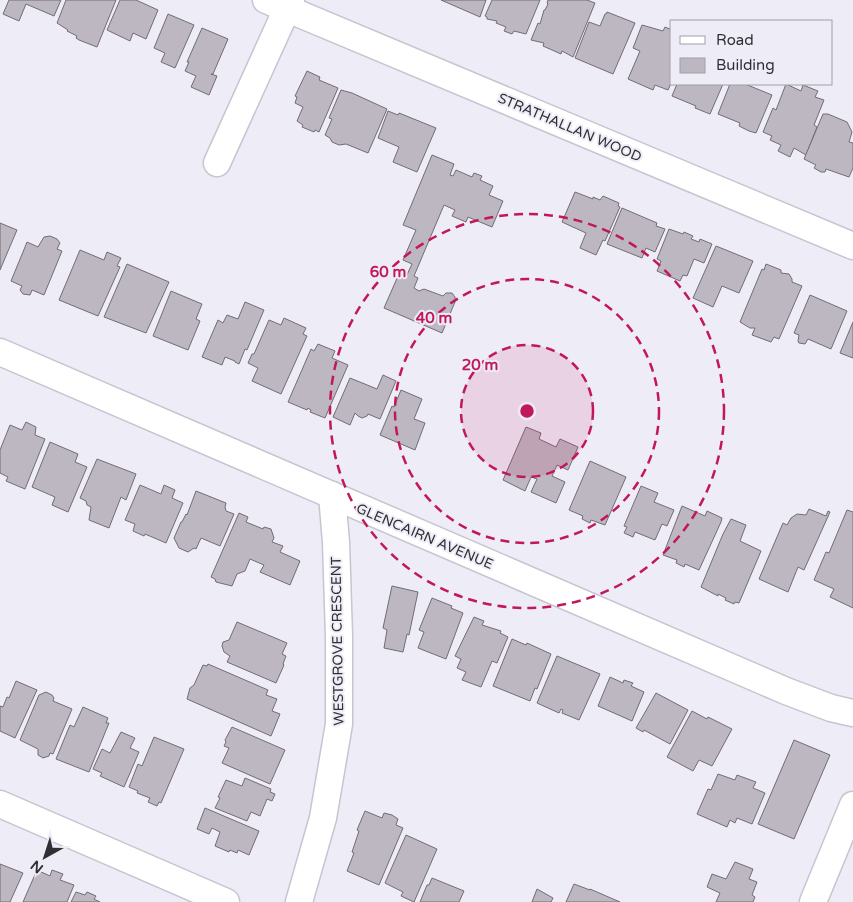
<svg xmlns="http://www.w3.org/2000/svg" width="853" height="902" font-family="'Varela Round',sans-serif">
<style>
.building{fill:#bdb7c1;stroke:#726c75}
.lines{fill:none;stroke-linecap:round;stroke-linejoin:round}
.minor-casing{stroke:#c6c5d0;stroke-width:29}
.minor{stroke:#fff;stroke-width:26}
.ring{fill:none;stroke:#c2185b;stroke-width:2.5;stroke-dasharray:9 6}
.labels{text-anchor:middle;stroke-width:4;stroke-linejoin:round;paint-order:stroke}
.street-label{font-size:14px;fill:#302f33;stroke:#edecf7}
.centre{fill:#c2185b;stroke:#edecf7;stroke-width:2.5}
.ring-label{font-size:15px;text-anchor:middle;font-weight:bold;fill:#c2185b;stroke:#edecf7;stroke-width:4;stroke-linejoin:round;paint-order:stroke}
</style>
<rect width="100%" height="100%" fill="#edecf7"/>
<g class="building">
<polygon points="9,0 61,0 54,16 26,4 19,21 3,14"/>
<polygon points="66,0 116,0 97,47 79,40 76,38 77,36 67,31 68,30 57,23"/>
<polygon points="120,0 136,0 158,10 146,39 133,33 130,41 107,30"/>
<polygon points="441,0 486,0 480,17"/>
<polygon points="492,0 540,0 526,34 514,31 512,34 504,31 506,27 496,23 497,21 487,19 487,17 485,16"/>
<polygon points="548,0 587,0 595,3 573,57 562,51 561,54 543,46 544,43 531,40 538,23 540,24 544,10 545,10 548,4 547,3"/>
<polygon points="607,12 635,23 613,74 575,58 589,22 600,26 605,14 606,14"/>
<polygon points="168,14 194,25 175,68 161,62 165,53 154,48"/>
<polygon points="642,25 663,31 665,27 672,30 672,81 668,90 655,85 653,90 628,79 640,51 633,48"/>
<polygon points="202,28 228,39 213,74 211,74 217,76 209,95 191,87 196,76 185,71 189,62 187,62"/>
<polygon points="307,71 320,77 319,80 338,88 319,132 315,130 314,132 302,127 303,125 297,121 303,107 295,103 297,97 295,96"/>
<polygon points="677,84 723,84 710,114 695,108 696,106 672,96"/>
<polygon points="730,84 745,84 772,95 756,133 749,131 739,126 740,123 718,114"/>
<polygon points="786,84 801,91 803,85 818,91 815,97 824,100 814,125 817,127 806,155 794,148 790,157 778,151 781,145 770,140 772,136 763,132 773,108 776,110"/>
<polygon points="341,90 352,93 387,109 368,153 346,144 339,145 332,142 330,138 325,135 332,119 329,118"/>
<polygon points="388,111 398,115 399,113 436,128 417,172 393,162 399,147 378,138"/>
<polygon points="823,114 828,114 847,122 852,132 849,142 853,143 853,168 849,177 826,169 825,172 821,172 814,168 816,165 804,159"/>
<polygon points="432,155 454,164 450,175 453,176 456,170 472,177 474,173 482,176 480,180 493,186 489,195 503,201 492,227 468,217 466,222 452,216 455,210 444,205 414,276 418,278 414,288 419,291 424,289 443,296 446,293 452,293 455,297 455,302 442,333 384,308 398,276 405,279 412,264 403,260 416,230 403,225"/>
<polygon points="575,192 593,199 593,197 600,200 603,196 619,203 618,206 620,207 605,241 603,240 596,255 580,248 586,233 562,222"/>
<polygon points="622,208 657,223 656,226 665,229 655,252 646,248 642,258 607,244"/>
<polygon points="0,223 17,230 0,270"/>
<polygon points="669,229 683,234 684,232 693,236 691,239 699,242 700,239 712,244 704,263 694,259 687,276 683,275 680,281 657,271 661,261 657,259"/>
<polygon points="50,236 57,239 60,243 57,249 62,251 44,295 32,290 30,295 23,294 20,290 22,286 11,281 23,252 27,242 38,247 44,237"/>
<polygon points="716,246 753,261 739,293 722,286 713,307 693,298"/>
<polygon points="80,250 104,260 107,252 121,258 117,266 120,267 98,316 59,300"/>
<polygon points="127,264 169,282 146,333 104,317"/>
<polygon points="766,264 781,270 781,273 789,274 792,279 792,282 802,286 779,339 774,337 771,342 752,335 755,328 750,328 740,322 762,269 764,270"/>
<polygon points="171,291 202,304 196,319 200,321 188,350 153,336"/>
<polygon points="810,295 847,311 831,349 808,339 805,344 799,343 798,341 799,335 794,333"/>
<polygon points="245,302 264,310 247,350 245,349 239,364 235,362 235,361 225,357 222,365 202,357 218,320 223,323 227,315 238,319"/>
<polygon points="284,318 306,328 303,334 307,336 281,394 252,381 258,368 248,363 252,354 254,354 269,320 281,325"/>
<polygon points="853,322 853,358 840,353"/>
<polygon points="318,344 335,351 332,358 348,365 325,418 310,412 311,410 308,408 307,410 288,402 311,349 314,351"/>
<polygon points="383,375 396,381 380,419 368,414 367,416 362,418 358,416 355,413 350,425 333,417 350,378 377,389"/>
<polygon points="401,390 422,399 414,419 425,423 415,450 380,435 392,406 394,407"/>
<polygon points="26,422 36,427 35,435 45,439 25,489 6,481 8,477 0,473 0,450 10,425 22,430"/>
<polygon points="526,427 541,433 539,439 556,447 560,439 578,447 568,470 557,465 552,476 565,482 556,503 531,492 537,479 531,477 525,491 503,480"/>
<polygon points="50,442 78,454 75,462 87,467 68,512 52,505 55,497 32,487"/>
<polygon points="97,459 136,474 126,500 121,497 109,528 89,520 91,507 87,505 86,501 80,498"/>
<polygon points="590,461 626,477 605,525 591,520 590,523 582,519 583,516 569,510"/>
<polygon points="140,485 161,494 164,485 175,490 172,498 183,503 166,543 145,534 144,536 133,531 135,524 125,520"/>
<polygon points="641,486 658,493 654,502 674,510 667,526 662,524 655,540 635,532 633,537 624,533 627,527 624,526"/>
<polygon points="196,491 226,503 225,507 226,511 234,514 220,546 201,538 196,549 194,548 188,552 179,548 174,538 181,522 182,522 186,514 187,515"/>
<polygon points="682,506 705,516 707,511 722,518 721,522 699,570 685,564 684,567 676,563 677,560 663,555"/>
<polygon points="809,509 826,516 828,511 830,512 804,570 798,567 788,592 759,579 783,523 787,525 791,518 797,514 806,515"/>
<polygon points="847,510 853,512 853,608 830,597 834,589 814,580 826,552 829,553"/>
<polygon points="239,513 248,517 246,522 263,529 264,527 271,529 274,538 272,542 283,546 280,552 300,561 290,585 260,572 264,565 250,559 245,571 237,574 232,586 216,582 215,579 211,577"/>
<polygon points="731,519 746,525 740,541 761,551 739,603 735,602 734,604 725,600 726,598 718,594 718,596 701,587 723,534"/>
<polygon points="392,586 418,592 409,635 407,634 403,652 384,648 387,630 383,628"/>
<polygon points="432,598 452,606 451,608 463,613 446,659 418,648 424,632 419,630"/>
<polygon points="474,617 484,621 482,625 501,631 500,633 508,637 497,663 492,661 481,687 462,680 466,672 457,668 461,659 455,656"/>
<polygon points="237,622 287,643 282,654 286,656 283,664 284,665 276,683 227,662 230,656 224,652 222,646 223,642 229,640"/>
<polygon points="512,639 526,645 527,643 551,654 537,689 535,688 530,701 493,686"/>
<polygon points="557,656 600,674 579,720 562,713 563,710 561,709 559,713 537,703"/>
<polygon points="208,664 268,690 266,695 277,699 272,711 280,714 271,736 187,699 190,688 194,685 203,665 207,666"/>
<polygon points="610,677 623,683 624,680 633,683 631,686 644,692 632,721 598,706"/>
<polygon points="16,681 37,690 15,738 0,731 0,706 3,707 7,697 9,698"/>
<polygon points="46,692 52,695 54,698 53,701 72,709 53,754 50,753 49,756 43,758 38,755 38,749 20,740 39,695"/>
<polygon points="656,693 688,710 670,744 644,730 643,732 636,728"/>
<polygon points="83,707 108,718 106,723 109,723 89,772 56,759 70,725 74,727"/>
<polygon points="692,711 707,719 708,717 732,729 712,766 699,760 693,771 667,757"/>
<polygon points="232,727 285,750 270,784 222,763 229,748 224,746 226,742 225,740"/>
<polygon points="121,732 135,738 130,748 139,752 124,787 100,776 102,773 93,769 102,749 110,753"/>
<polygon points="154,737 184,749 161,803 159,802 157,806 148,802 150,798 137,793 138,791 129,787 138,764 142,766"/>
<polygon points="794,740 830,755 794,839 758,824"/>
<polygon points="718,774 735,780 737,775 756,782 753,788 765,793 752,824 737,818 735,823 730,820 727,827 697,814 708,789 711,790"/>
<polygon points="245,778 271,789 270,792 275,794 272,801 267,799 260,816 251,812 247,821 215,808 220,798 218,797 226,780 242,786"/>
<polygon points="205,808 259,831 249,855 238,850 237,853 230,850 229,852 215,846 220,832 212,828 209,834 197,829"/>
<polygon points="365,811 382,818 384,813 392,815 398,819 396,825 403,828 379,885 347,871 354,853 352,852 359,831 357,830"/>
<polygon points="406,835 437,849 414,902 401,896 403,892 385,883"/>
<polygon points="735,862 753,869 749,879 757,882 752,895 755,897 753,902 716,902 720,893 707,887 712,874 726,879"/>
<polygon points="0,864 23,873 10,902 0,902"/>
<polygon points="37,870 50,876 52,870 63,874 60,880 74,885 67,902 23,902"/>
<polygon points="432,878 464,891 459,902 420,902 427,885 429,885"/>
<polygon points="574,884 590,890 590,889 620,902 566,902"/>
<polygon points="537,889 553,898 551,902 532,902"/>
<polygon points="76,892 85,895 87,892 96,896 94,899 100,902 71,902"/>
</g>
<g class="lines">
<defs>
<g id="minor">
<polyline points="266,0 853,246"/>
<polyline points="217,163 291,0"/>
<polyline points="0,352 786,691 831,708 853,713"/>
<polyline points="0,804 226,902"/>
<polyline points="299,902 323,818 339,724 339,637 336,542 332,495"/>
<polyline points="813,902 853,805"/>
</g>
</defs>
<use href="#minor" class="minor-casing"/>
<use href="#minor" class="minor"/>
</g>
<circle cx="527" cy="411" r="66" fill="#c2185b" fill-opacity=".12"/>
<g class="ring">
<circle cx="527" cy="411" r="66"/>
<circle cx="527" cy="411" r="132"/>
<circle cx="527" cy="411" r="197"/>
</g>
<g class="labels">
<g class="street-label">
<text transform="translate(570 127) rotate(23)" y="5">STRATHALLAN WOOD</text>
<text transform="translate(425 536) rotate(23)" y="5">GLENCAIRN AVENUE</text>
<text transform="translate(337 641) rotate(-91)" y="5">WESTGROVE CRESCENT</text>
</g>
</g>
<circle cx="527" cy="411" r="8" class="centre"/>
<g class="ring-label">
<text x="388" y="277">60 m</text>
<text x="434" y="323">40 m</text>
<text x="480" y="370">20 m</text>
</g>
<rect x="670" y="20" width="162" height="65" fill="#edecf7" stroke="#a1a0a9"/>
<rect x="680" y="36" width="25" height="8" fill="#ffffff" stroke="#a1a0a9"/>
<text x="716" y="45" font-size="15" fill="#302f33">Road</text>
<rect x="680" y="58" width="25" height="15" fill="#bdb7c1" stroke="#a1a0a9"/>
<text x="716" y="70" font-size="15" fill="#302f33">Building</text>
<g transform="translate(45 857) rotate(219)" stroke="#edecf7" stroke-width="4" paint-order="stroke">
<path d="M0-4L9 19L0 12L-9 19Z" fill="#302f33"/>
<text y="-8" font-size="14" font-weight="bold" text-anchor="middle" fill="#302f33">N</text>
</g>
</svg>
